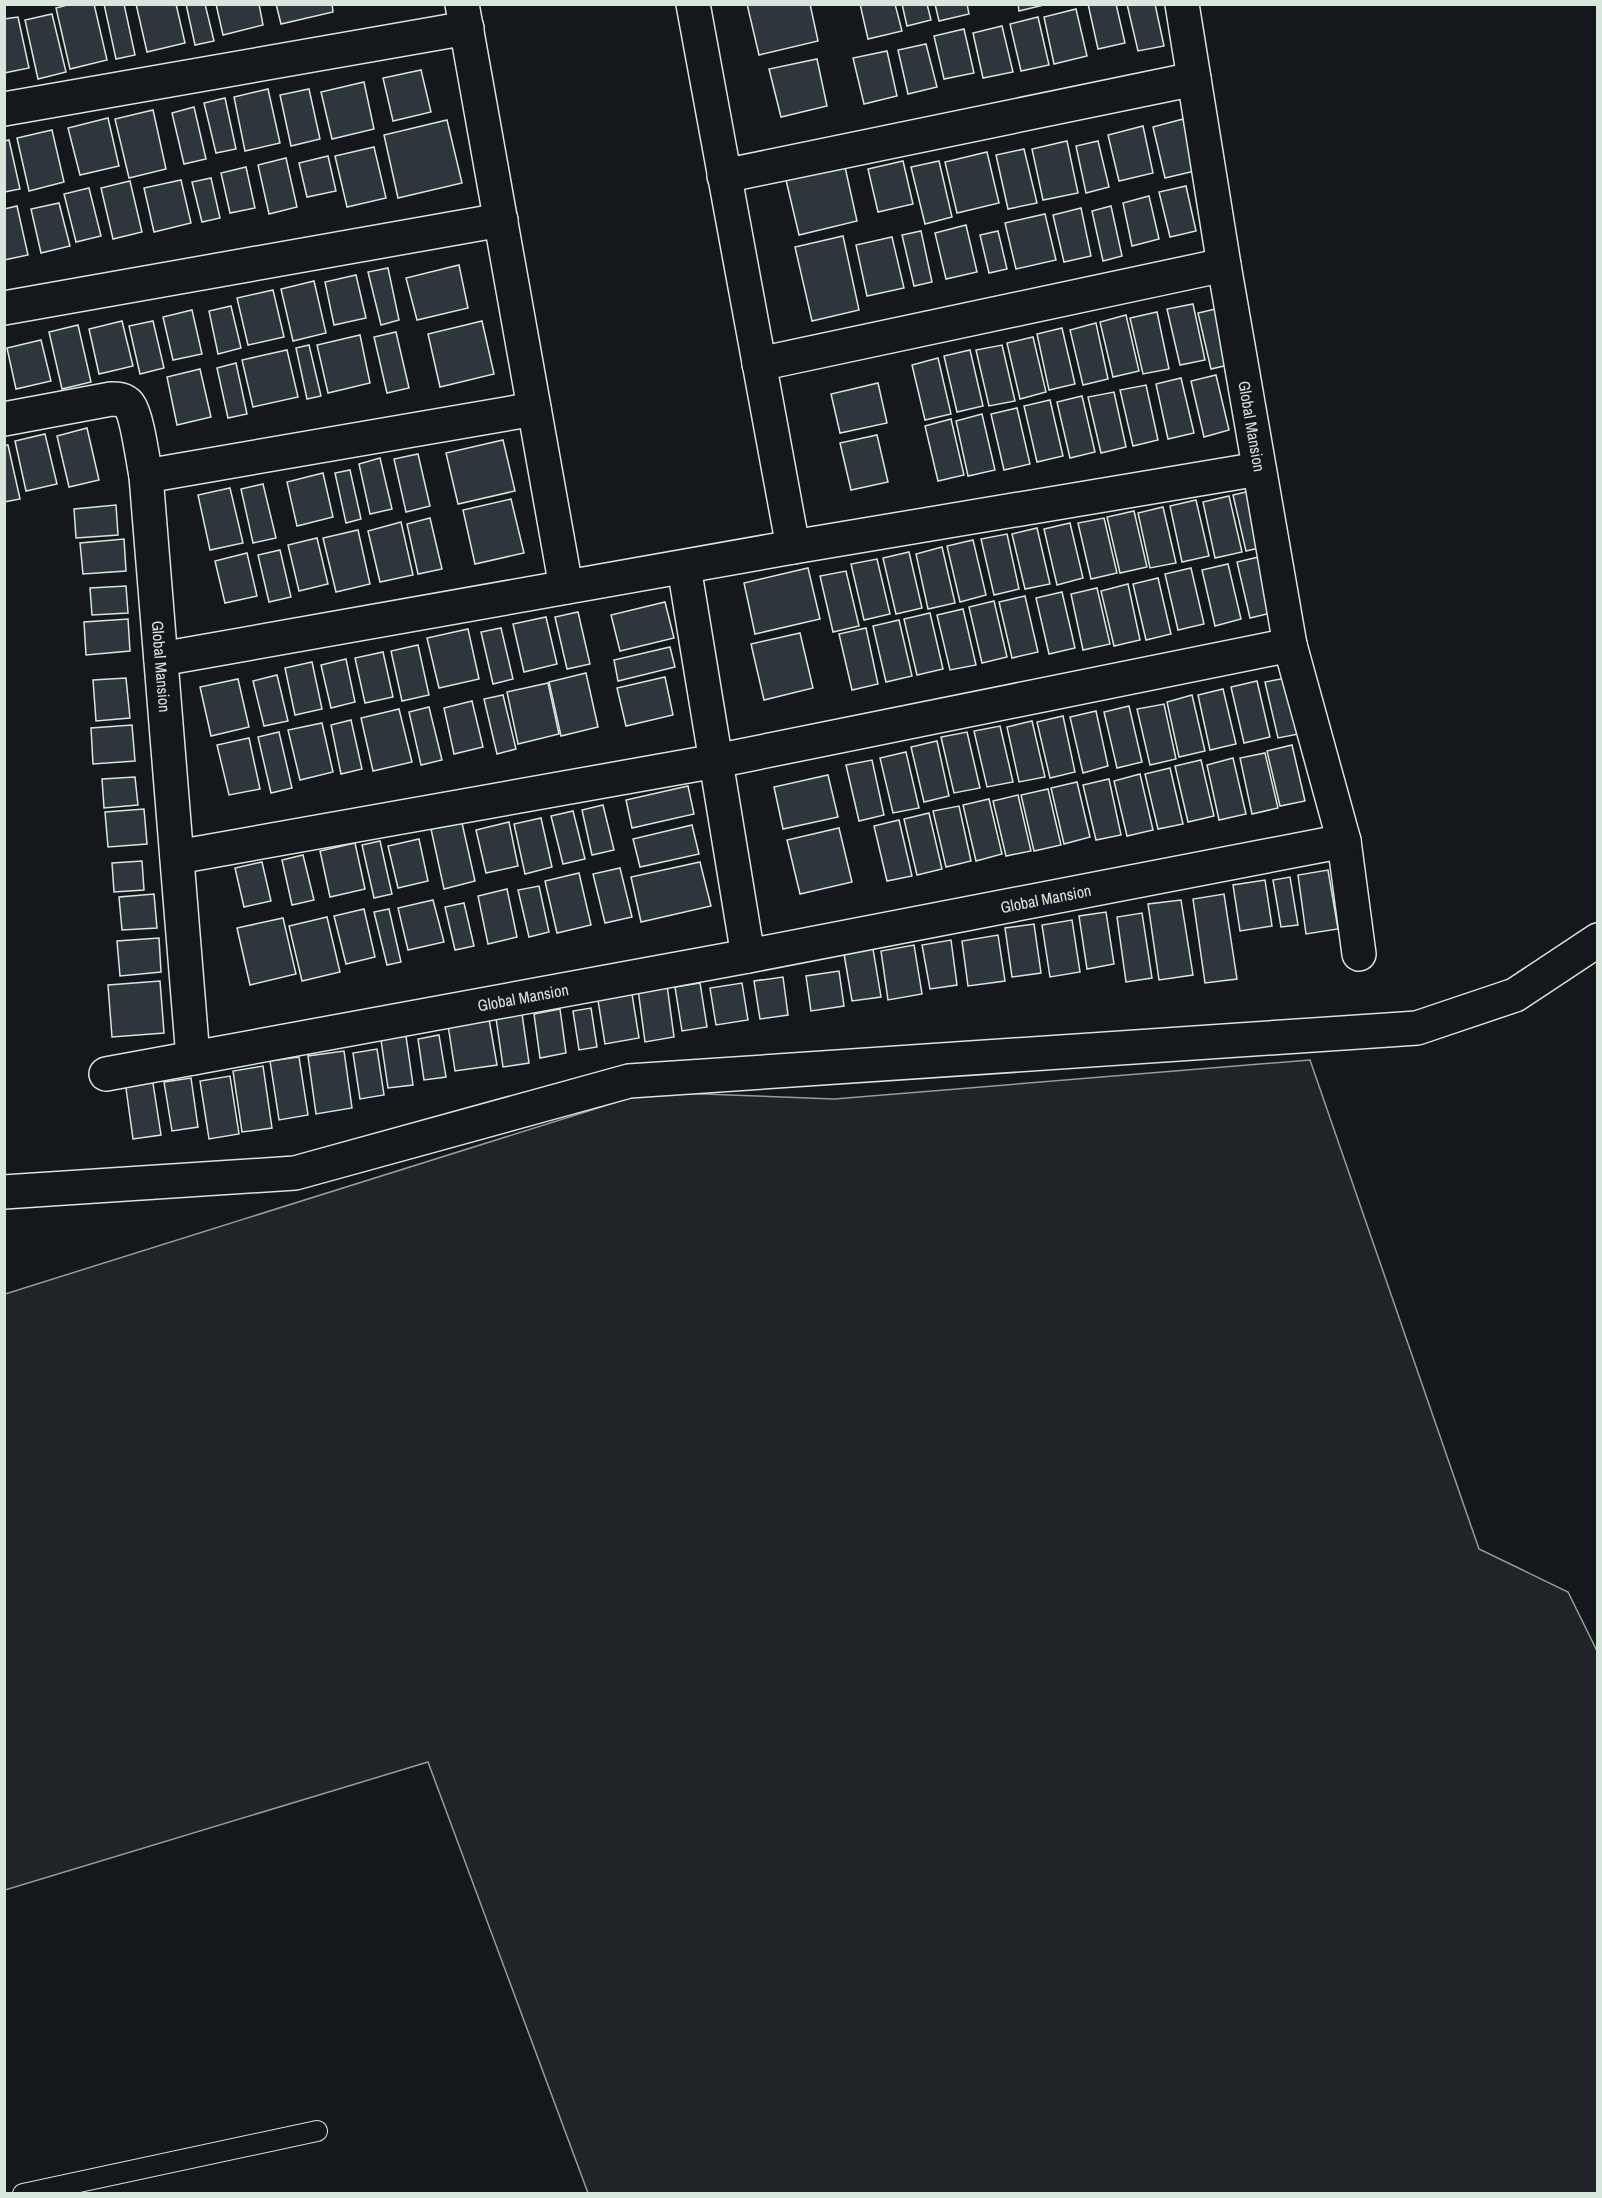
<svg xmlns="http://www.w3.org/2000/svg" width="1602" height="2198" font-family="'Archivo Narrow',sans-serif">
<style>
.green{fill:#202428;stroke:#939e99;stroke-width:1.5}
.building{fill:#2c363c;stroke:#d8e6dc;stroke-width:1.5}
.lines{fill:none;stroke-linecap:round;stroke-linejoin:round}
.lane-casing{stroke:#d8e6dc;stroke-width:22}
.street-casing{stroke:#d8e6dc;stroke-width:36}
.lane{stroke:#14181c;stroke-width:20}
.street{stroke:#14181c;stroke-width:33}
.labels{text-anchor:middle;stroke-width:4.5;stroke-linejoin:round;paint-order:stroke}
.street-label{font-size:16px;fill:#d8e6dc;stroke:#14181c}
</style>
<rect width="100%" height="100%" fill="#14181c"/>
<polygon class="green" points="1310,1060 1479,1549 1568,1592 1597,1651 1597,2193 588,2193 428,1762 5,1890 5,1294 649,1092 834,1099"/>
<g class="building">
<polygon points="71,4 94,4 107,60 70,69 56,8"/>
<polygon points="104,4 124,4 135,55 116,59"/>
<polygon points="136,4 176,4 185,43 147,52"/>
<polygon points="186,4 205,4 214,41 195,45"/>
<polygon points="216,4 259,4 263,25 223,35"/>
<polygon points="276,4 332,4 333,12 281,24"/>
<polygon points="747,4 810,4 818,41 759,55"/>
<polygon points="860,4 895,4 902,31 868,39"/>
<polygon points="902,4 927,4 931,20 907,26"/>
<polygon points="935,4 967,4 969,14 939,21"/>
<polygon points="1018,4 1044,4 1044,5 1019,11"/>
<polygon points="1088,4 1116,4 1125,43 1098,49"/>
<polygon points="1127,4 1155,4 1164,46 1138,51"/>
<polygon points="1076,9 1087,56 1054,64 1044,17"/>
<polygon points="52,14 66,72 38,79 25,20"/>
<polygon points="18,17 29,68 4,73 4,19"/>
<polygon points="1038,17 1049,65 1021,71 1010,24"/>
<polygon points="1002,26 1013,72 983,78 973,33"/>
<polygon points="964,29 974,73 944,79 934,36"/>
<polygon points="926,44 937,87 908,94 898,50"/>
<polygon points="887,51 897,96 864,104 853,58"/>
<polygon points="817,59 827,106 781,117 769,69"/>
<polygon points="421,70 431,112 393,121 383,78"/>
<polygon points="364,82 374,129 332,139 321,92"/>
<polygon points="268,89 280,143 245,151 234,97"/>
<polygon points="309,89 320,139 291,146 280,95"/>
<polygon points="225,98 236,149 216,153 204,103"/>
<polygon points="194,107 206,159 184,164 172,113"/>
<polygon points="153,110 166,169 129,178 115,119"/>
<polygon points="108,118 119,166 80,175 68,128"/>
<polygon points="1183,119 1195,171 1165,178 1153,127"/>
<polygon points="447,120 462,183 398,198 384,135"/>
<polygon points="1143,126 1153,173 1119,181 1108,135"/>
<polygon points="52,130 64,182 29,191 17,138"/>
<polygon points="9,140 20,189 4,192 4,141"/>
<polygon points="1067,141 1078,193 1043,200 1032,149"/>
<polygon points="1098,141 1109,187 1086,193 1076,146"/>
<polygon points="374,147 386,198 347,207 335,156"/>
<polygon points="1024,149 1037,203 1008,209 996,155"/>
<polygon points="987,152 999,203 957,213 945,162"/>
<polygon points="328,156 336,191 307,197 299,163"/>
<polygon points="286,158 297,207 269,214 258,165"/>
<polygon points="903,161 913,204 878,212 868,169"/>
<polygon points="939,161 952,217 925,224 911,167"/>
<polygon points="246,167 255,208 230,213 221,173"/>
<polygon points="845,167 857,221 799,235 786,180"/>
<polygon points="211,178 220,218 202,222 192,182"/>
<polygon points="181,180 191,223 154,232 144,188"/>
<polygon points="130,181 142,232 113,239 101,188"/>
<polygon points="1186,186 1196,231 1170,237 1159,192"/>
<polygon points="89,188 101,236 76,242 64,194"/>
<polygon points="1149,196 1159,239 1132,246 1123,203"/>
<polygon points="59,203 70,246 41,253 31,209"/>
<polygon points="17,206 28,255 4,260 4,209"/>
<polygon points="1111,206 1122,256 1103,261 1092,211"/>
<polygon points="1081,208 1091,256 1064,262 1053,215"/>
<polygon points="1045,214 1056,260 1016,269 1005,223"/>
<polygon points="966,225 977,272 946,279 935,233"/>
<polygon points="921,231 932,282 914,286 902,235"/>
<polygon points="998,231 1007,269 989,273 980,235"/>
<polygon points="843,236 859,310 812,321 795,247"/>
<polygon points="892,237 904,288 867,296 856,245"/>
<polygon points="459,265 468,308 417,320 406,278"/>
<polygon points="388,268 399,320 381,325 368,272"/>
<polygon points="356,275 366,318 334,325 325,282"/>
<polygon points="314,281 326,333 293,341 281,289"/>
<polygon points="273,290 284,337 248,345 237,298"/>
<polygon points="1193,304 1205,360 1180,365 1167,309"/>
<polygon points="231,306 241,348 218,354 209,311"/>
<polygon points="1224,307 1237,363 1211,369 1198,313"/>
<polygon points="192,310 202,354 173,360 163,317"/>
<polygon points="1157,312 1169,369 1143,374 1130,318"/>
<polygon points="1126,315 1139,371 1113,377 1100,322"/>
<polygon points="122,321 133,366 99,374 89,329"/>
<polygon points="153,321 164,368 140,374 129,326"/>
<polygon points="482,321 494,374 440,387 428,334"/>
<polygon points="1096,323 1108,379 1083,385 1070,330"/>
<polygon points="78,325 91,382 62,389 49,332"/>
<polygon points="1062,328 1075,384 1049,390 1037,334"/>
<polygon points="396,332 409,388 387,393 374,337"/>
<polygon points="360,335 370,383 328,393 317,345"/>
<polygon points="1033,337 1046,392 1020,399 1007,343"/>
<polygon points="41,340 51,381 16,389 7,348"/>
<polygon points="309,345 321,396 307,399 296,348"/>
<polygon points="1002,345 1015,401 989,406 976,350"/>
<polygon points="287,350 298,397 253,407 242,360"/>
<polygon points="970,350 983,406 957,412 944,356"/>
<polygon points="938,358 951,414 925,420 912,365"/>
<polygon points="236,363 247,414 228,418 217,368"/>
<polygon points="200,369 211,417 177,425 167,377"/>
<polygon points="1216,375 1229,430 1204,437 1191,381"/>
<polygon points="1181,378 1194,433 1168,439 1156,384"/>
<polygon points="878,383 887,423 840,433 831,394"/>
<polygon points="1146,385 1158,440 1133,446 1120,390"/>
<polygon points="1114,392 1126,447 1101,453 1088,397"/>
<polygon points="1082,396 1095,452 1070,458 1057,402"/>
<polygon points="1050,400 1063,456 1037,462 1024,406"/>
<polygon points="1017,408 1030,464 1004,470 991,414"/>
<polygon points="982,414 995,470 968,476 956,421"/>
<polygon points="951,419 964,475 938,481 925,426"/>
<polygon points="87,428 99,480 69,487 57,436"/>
<polygon points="45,434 57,484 26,491 15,441"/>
<polygon points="877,435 888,482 851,490 840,443"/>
<polygon points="503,440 515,491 458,504 446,453"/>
<polygon points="4,445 8,445 20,499 4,502"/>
<polygon points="418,454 430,506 406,512 394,459"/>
<polygon points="380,458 392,509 370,514 359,464"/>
<polygon points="350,470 361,519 346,523 335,473"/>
<polygon points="323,473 333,517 297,526 287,482"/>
<polygon points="263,484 276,538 253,543 241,489"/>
<polygon points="230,488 243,543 210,550 198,495"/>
<polygon points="1259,489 1272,545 1246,551 1233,495"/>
<polygon points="1229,496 1242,552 1215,558 1203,502"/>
<polygon points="511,499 524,553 475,564 463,510"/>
<polygon points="1196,500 1209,556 1182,562 1170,506"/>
<polygon points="116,505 118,535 76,538 74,509"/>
<polygon points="1163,507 1176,563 1150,568 1138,513"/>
<polygon points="1134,511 1147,567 1120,573 1107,517"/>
<polygon points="430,518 442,569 418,574 407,524"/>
<polygon points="1104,518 1117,573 1091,579 1078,523"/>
<polygon points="401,522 413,575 380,582 368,531"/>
<polygon points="1070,523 1083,578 1057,585 1044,529"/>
<polygon points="1037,528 1050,584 1025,589 1012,534"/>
<polygon points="358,530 370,584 336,592 323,538"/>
<polygon points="1007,534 1019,589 994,595 981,539"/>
<polygon points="317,538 328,584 299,591 288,545"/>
<polygon points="124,539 126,571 83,574 80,543"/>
<polygon points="973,540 986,595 960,602 947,546"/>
<polygon points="942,547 955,603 928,609 916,554"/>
<polygon points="280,550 291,597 269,602 258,555"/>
<polygon points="909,552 922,608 896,614 883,558"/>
<polygon points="247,553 257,596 225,603 215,561"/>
<polygon points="1263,556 1275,612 1250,618 1237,562"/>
<polygon points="877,559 890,614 864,620 851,564"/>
<polygon points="1228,564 1241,619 1215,626 1202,570"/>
<polygon points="808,568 820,619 755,634 744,583"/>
<polygon points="1191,568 1204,624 1178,630 1165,574"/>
<polygon points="846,571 859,626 833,632 820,576"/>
<polygon points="1158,578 1171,634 1146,640 1133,584"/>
<polygon points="1128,584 1140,640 1114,646 1101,591"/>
<polygon points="126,586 128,613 92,615 90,588"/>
<polygon points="1097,588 1110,644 1083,650 1071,594"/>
<polygon points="1062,592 1075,648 1049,654 1036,598"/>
<polygon points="1025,596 1038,652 1012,658 999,602"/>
<polygon points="994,601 1007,657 982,663 969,607"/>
<polygon points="665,602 674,638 620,651 611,615"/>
<polygon points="963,609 976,665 950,670 937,615"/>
<polygon points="578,612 590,664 567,669 555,617"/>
<polygon points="930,613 943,669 917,675 904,619"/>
<polygon points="546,617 557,664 524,672 513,624"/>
<polygon points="128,619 130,651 86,655 84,622"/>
<polygon points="899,620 912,676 886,682 873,626"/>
<polygon points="501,628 513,679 493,684 481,632"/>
<polygon points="866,628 878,684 852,690 839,634"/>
<polygon points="468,629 479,679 439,688 427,638"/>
<polygon points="800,633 813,688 764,700 751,644"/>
<polygon points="418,645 429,695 402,701 391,651"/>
<polygon points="670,647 675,667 618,681 614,660"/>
<polygon points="383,652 393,697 365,703 355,658"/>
<polygon points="346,659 355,702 331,708 321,665"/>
<polygon points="312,662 322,709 295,715 285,668"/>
<polygon points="586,673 598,727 561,736 549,682"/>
<polygon points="277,675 288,721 264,726 253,681"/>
<polygon points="665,677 673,715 626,726 617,688"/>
<polygon points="1291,677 1304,733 1278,738 1265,682"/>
<polygon points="126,678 130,718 96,721 93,680"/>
<polygon points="238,679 249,727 211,736 200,687"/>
<polygon points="1257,681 1270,737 1244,743 1231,687"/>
<polygon points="548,683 559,734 518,744 507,692"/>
<polygon points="1223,689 1236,744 1210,750 1198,695"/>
<polygon points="503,695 516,749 497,754 484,699"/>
<polygon points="1192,695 1205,751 1179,757 1167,702"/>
<polygon points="472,701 483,747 454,754 444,708"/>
<polygon points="1164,704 1176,759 1150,765 1137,709"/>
<polygon points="1129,706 1142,762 1117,768 1104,712"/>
<polygon points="429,707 442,760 421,765 409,712"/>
<polygon points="399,709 412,762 373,771 361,718"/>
<polygon points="1096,711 1108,766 1083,773 1070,717"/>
<polygon points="1063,716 1075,772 1050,778 1037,722"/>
<polygon points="351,720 362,769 341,774 331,725"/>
<polygon points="1032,721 1045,777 1019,782 1007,727"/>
<polygon points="322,723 333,772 300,780 288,730"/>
<polygon points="132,725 135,761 93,764 91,728"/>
<polygon points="1000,726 1013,782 987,787 974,731"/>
<polygon points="279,732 292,788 271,793 258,737"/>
<polygon points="967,732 980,788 954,793 941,737"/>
<polygon points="249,738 260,789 229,795 217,745"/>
<polygon points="937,741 949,796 924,802 911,747"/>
<polygon points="1292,745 1305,801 1280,806 1267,751"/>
<polygon points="906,752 919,808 893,813 880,758"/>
<polygon points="1265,753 1278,808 1252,814 1240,758"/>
<polygon points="1233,758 1246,814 1219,820 1207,765"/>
<polygon points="872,760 884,815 859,821 846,765"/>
<polygon points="1201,760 1214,816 1188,822 1175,766"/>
<polygon points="1170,768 1183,824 1158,829 1145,774"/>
<polygon points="1140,774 1153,830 1127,836 1114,781"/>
<polygon points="828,775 838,817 783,829 774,787"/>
<polygon points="135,777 138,805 104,808 102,779"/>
<polygon points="1109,779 1121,835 1096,840 1083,785"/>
<polygon points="1077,782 1090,837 1064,844 1051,788"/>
<polygon points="688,786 694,814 632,828 626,800"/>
<polygon points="1048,789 1061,845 1034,851 1021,795"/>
<polygon points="1018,795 1031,851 1006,856 993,801"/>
<polygon points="989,799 1002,854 976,861 963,805"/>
<polygon points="603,805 614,850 592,855 582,810"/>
<polygon points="959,806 971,861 946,867 933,811"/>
<polygon points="144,809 147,844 108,847 105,812"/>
<polygon points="573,811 585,859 563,864 551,816"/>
<polygon points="929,813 942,869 917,875 904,819"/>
<polygon points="541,818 552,867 525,874 514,824"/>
<polygon points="899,820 912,876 887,881 874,826"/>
<polygon points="509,822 518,866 486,873 476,830"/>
<polygon points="462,823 475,881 444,889 431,829"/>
<polygon points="692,825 699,854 640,867 633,839"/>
<polygon points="839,828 852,882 800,894 787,840"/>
<polygon points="419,839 428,881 398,888 388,846"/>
<polygon points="380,841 392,894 374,898 362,845"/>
<polygon points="355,843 365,889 330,897 320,851"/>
<polygon points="303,855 314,900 292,905 282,860"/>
<polygon points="142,861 144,890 114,892 112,863"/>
<polygon points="262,862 271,901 244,907 235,868"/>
<polygon points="700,862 711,906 641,922 631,877"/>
<polygon points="620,868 632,917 605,923 593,874"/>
<polygon points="1328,870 1338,929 1306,934 1298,875"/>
<polygon points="579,873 591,925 557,933 545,881"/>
<polygon points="1290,877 1298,925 1281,927 1273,880"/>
<polygon points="1265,880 1272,926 1240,931 1233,885"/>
<polygon points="539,886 549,932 529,937 518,890"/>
<polygon points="507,889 517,937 488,944 478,896"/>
<polygon points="154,894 157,928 122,930 119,897"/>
<polygon points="1224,894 1237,979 1205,983 1193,899"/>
<polygon points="433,900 444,942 408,950 398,908"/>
<polygon points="1181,900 1193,975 1159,980 1148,904"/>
<polygon points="464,903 474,946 455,950 445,907"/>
<polygon points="364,909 375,957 346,964 334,916"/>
<polygon points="389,909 401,962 387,965 374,912"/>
<polygon points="1106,912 1114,964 1087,969 1079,916"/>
<polygon points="1142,913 1152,978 1126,982 1117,917"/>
<polygon points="327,917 340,972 302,981 289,926"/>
<polygon points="283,918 296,974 250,985 237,928"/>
<polygon points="1072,920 1080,972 1050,977 1042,925"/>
<polygon points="1034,924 1041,973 1012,977 1005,928"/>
<polygon points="998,935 1005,981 968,986 962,941"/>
<polygon points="159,938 161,972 120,976 117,941"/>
<polygon points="951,940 957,985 930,989 922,945"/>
<polygon points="914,945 922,994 888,1000 881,951"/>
<polygon points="873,949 881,997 852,1001 844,954"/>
<polygon points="839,971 844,1006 811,1011 806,976"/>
<polygon points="783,977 788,1015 760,1019 754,981"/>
<polygon points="160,981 164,1033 112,1037 108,985"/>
<polygon points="700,983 707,1027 682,1031 675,987"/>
<polygon points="742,983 748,1020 716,1025 710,988"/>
<polygon points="667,985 674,1037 645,1042 638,989"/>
<polygon points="631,988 639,1038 605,1044 597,994"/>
<polygon points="591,1008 597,1047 579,1050 573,1011"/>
<polygon points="560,1009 566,1053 540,1058 534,1014"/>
<polygon points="522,1014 529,1063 503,1067 496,1018"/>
<polygon points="489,1019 497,1065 455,1071 448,1025"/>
<polygon points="439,1035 446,1077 424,1080 418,1039"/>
<polygon points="406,1036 413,1085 388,1088 381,1040"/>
<polygon points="377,1049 384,1095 360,1099 353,1053"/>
<polygon points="344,1051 352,1108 316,1114 308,1056"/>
<polygon points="299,1057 308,1115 279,1120 270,1061"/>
<polygon points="263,1066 272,1128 242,1132 233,1071"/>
<polygon points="230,1076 239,1134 209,1139 200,1081"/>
<polygon points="152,1077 161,1135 133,1139 125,1081"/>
<polygon points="191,1078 198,1127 172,1131 164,1082"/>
</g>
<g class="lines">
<defs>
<polyline id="lane" points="23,2194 317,2131"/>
<g id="street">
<polyline points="462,4 566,587"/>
<polyline points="693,4 793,547"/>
<path id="s1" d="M1182,4L1224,265L1290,645L1344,841L1359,954"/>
<polyline points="4,109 467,28"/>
<polyline points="724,176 1194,79"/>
<polyline points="4,308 501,220"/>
<polyline points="759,364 1224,265"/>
<path id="s2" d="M4,419L111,399C118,399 124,399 129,405C137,415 143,461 146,476L193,1058"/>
<polyline points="146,476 534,409"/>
<polyline points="684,567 748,956"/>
<polyline points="161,659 793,547 1259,469"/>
<polyline points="177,857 716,761 1290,645"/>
<path id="s3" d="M106,1074L748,956L1344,841"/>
<polyline points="4,1192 295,1173 629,1081 1417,1028 1515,995 1598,940"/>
</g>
</defs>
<use href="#lane" class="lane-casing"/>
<use href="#street" class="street-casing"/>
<use href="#lane" class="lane"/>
<use href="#street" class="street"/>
</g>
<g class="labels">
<g class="street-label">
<text dy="6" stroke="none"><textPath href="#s1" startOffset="428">Global Mansion</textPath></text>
<text dy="6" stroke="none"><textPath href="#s2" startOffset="393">Global Mansion</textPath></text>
<text dy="6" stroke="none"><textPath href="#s3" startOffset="956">Global Mansion</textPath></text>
<text dy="6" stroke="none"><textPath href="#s3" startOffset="424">Global Mansion</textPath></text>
</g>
</g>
<rect width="1602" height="2198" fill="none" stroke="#d8e6dc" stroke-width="12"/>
</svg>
